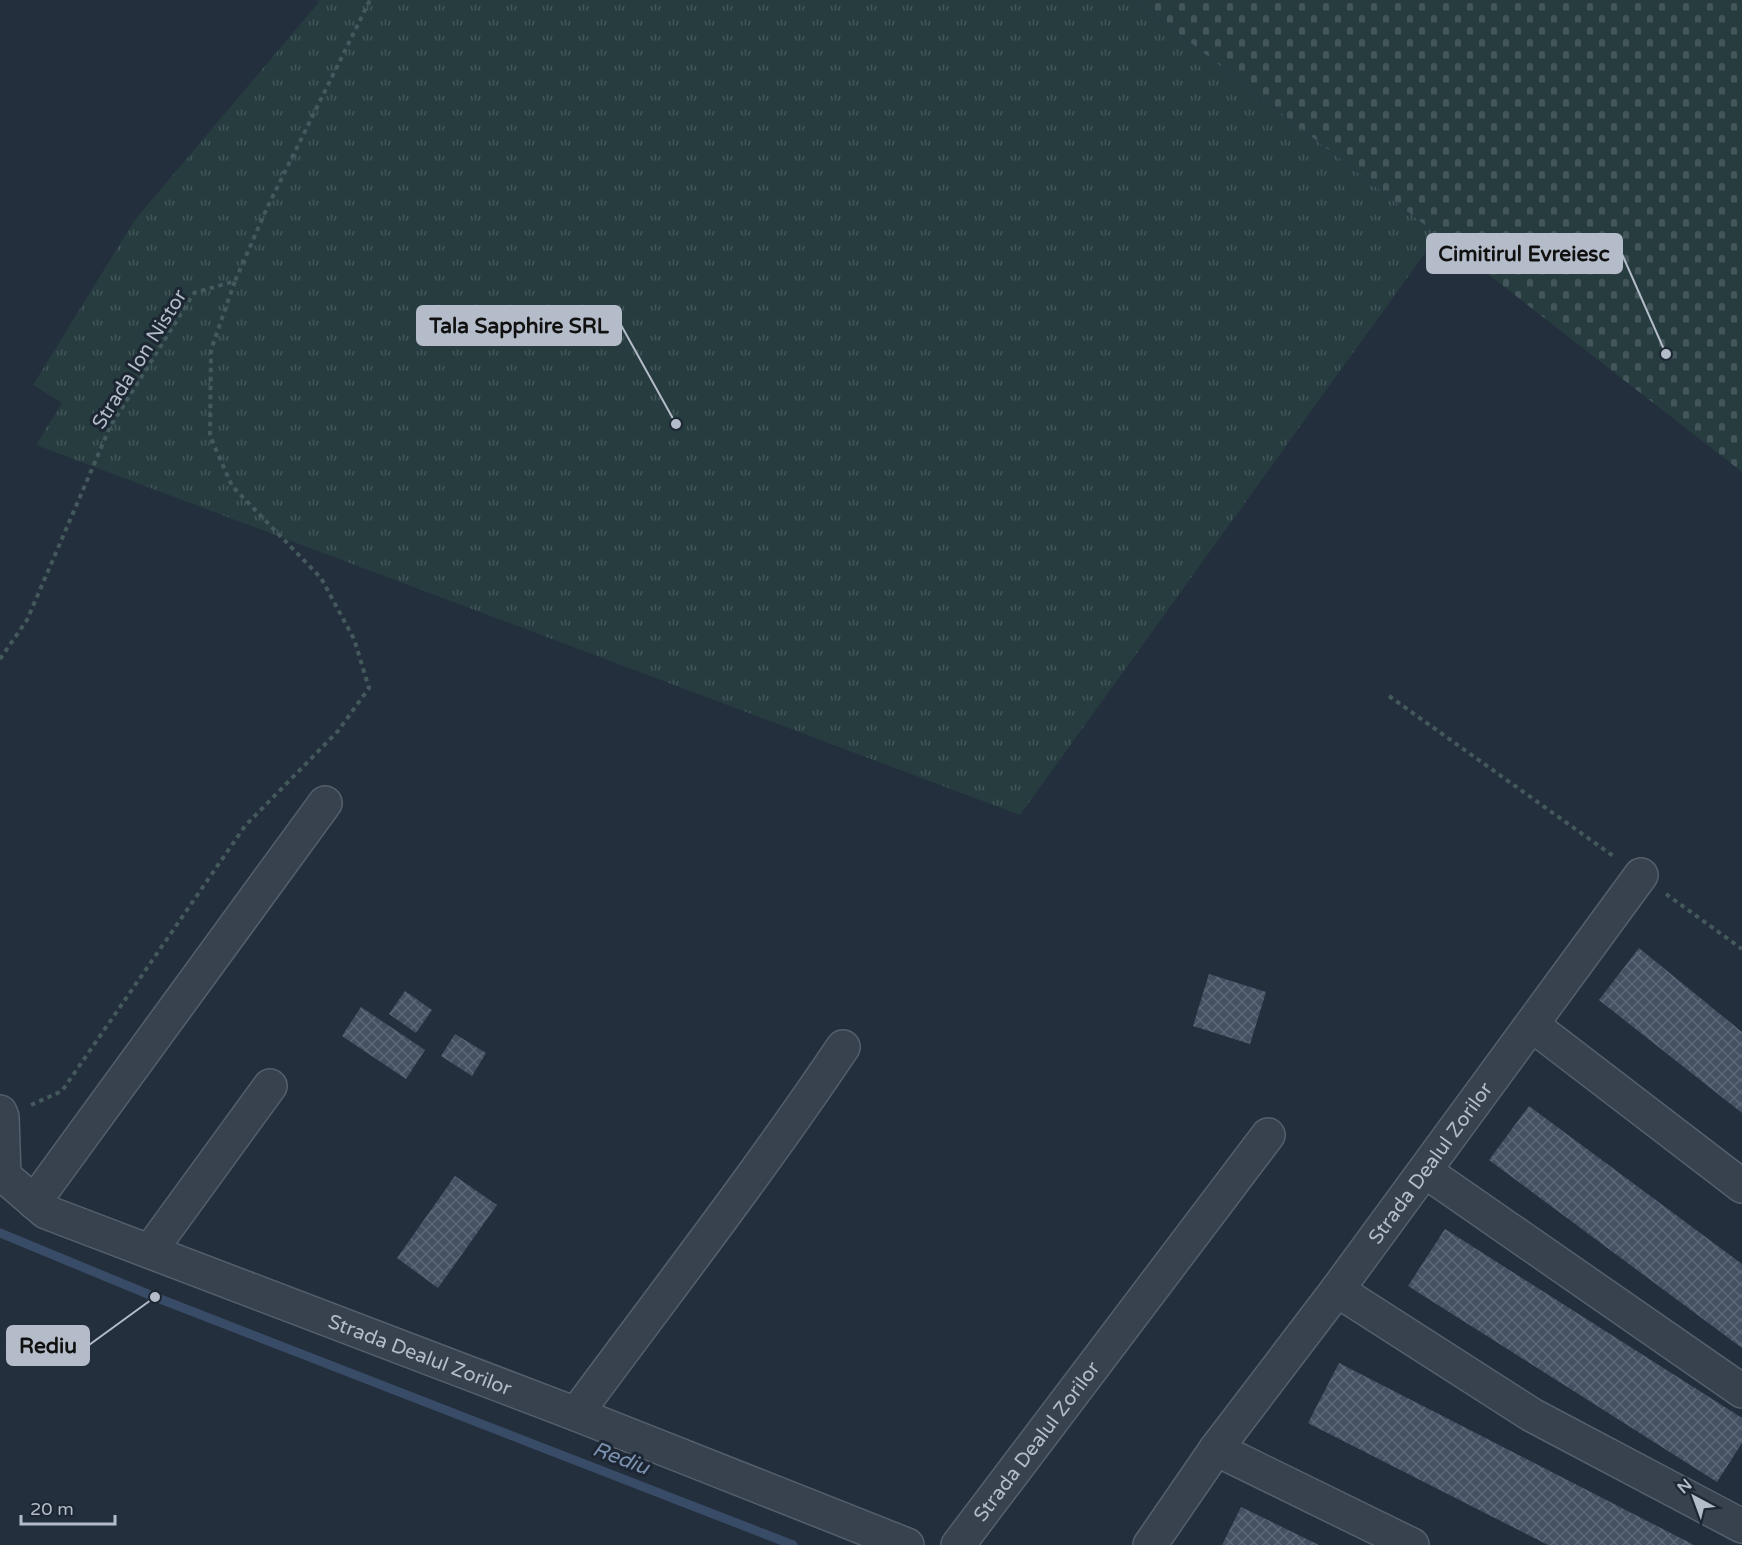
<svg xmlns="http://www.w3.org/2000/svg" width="1742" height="1545" font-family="'Varela Round',sans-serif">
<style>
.grass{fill:url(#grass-tufts)}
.cemetery{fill:url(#cemetery-stones)}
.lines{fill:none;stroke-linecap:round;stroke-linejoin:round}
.stream{stroke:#394c67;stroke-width:9}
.building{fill:url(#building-cross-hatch)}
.minor-casing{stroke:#565f6c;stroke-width:36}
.path{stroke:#44595c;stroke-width:4;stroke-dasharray:4.5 4.5;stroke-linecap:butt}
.minor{stroke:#38414e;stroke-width:33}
.labels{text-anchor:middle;stroke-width:6;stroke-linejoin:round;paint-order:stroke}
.street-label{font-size:20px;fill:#b4bcc9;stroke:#1d2633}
.water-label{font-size:21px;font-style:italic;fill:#7c92b1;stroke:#1d2633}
.leader{fill:none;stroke:#b4bcc9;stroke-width:2}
.callout-dot{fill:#b4bcc9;stroke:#1d2633;stroke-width:2}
.callout{fill:#b4bcc9;stroke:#b4bcc9;stroke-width:2}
.callout-label{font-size:21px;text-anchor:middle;font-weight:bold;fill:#111}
</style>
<defs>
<pattern id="grass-tufts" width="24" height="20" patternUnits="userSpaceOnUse" patternTransform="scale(1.5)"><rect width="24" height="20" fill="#263c3f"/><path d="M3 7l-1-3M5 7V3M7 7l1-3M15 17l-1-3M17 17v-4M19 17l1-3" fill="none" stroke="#435659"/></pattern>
<pattern id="cemetery-stones" width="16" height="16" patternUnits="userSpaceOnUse" patternTransform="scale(1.5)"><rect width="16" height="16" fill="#263c3f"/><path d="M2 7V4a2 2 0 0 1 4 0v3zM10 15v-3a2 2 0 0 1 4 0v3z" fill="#435659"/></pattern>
<pattern id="building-cross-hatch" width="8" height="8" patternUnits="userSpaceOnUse" patternTransform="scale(1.5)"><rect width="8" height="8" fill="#455162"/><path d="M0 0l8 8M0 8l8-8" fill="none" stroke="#5d6877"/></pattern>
</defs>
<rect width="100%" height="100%" fill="#242f3e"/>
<polygon class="grass" points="317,0 1136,0 1438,235 1020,815 36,445 62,403 33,385 134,221 319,2"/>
<polygon class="cemetery" points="1136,0 1742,0 1742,472"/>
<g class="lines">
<polyline class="stream" points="0,1233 155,1297 793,1545"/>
</g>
<g class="building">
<polygon points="1639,948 1742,1032 1742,1113 1599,1000"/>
<polygon points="1209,974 1266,992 1250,1044 1193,1026"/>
<polygon points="405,991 432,1010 416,1033 389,1014"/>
<polygon points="361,1007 425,1050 406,1079 342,1036"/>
<polygon points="455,1034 486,1053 472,1076 441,1056"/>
<polygon points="1529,1106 1742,1264 1742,1348 1489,1160"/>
<polygon points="455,1176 497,1205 438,1288 397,1258"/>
<polygon points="1445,1229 1742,1418 1742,1443 1717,1482 1408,1286"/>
<polygon points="1339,1363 1694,1545 1548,1545 1308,1423"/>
<polygon points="1241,1507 1319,1545 1222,1545"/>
</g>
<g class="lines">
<defs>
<g id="minor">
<polyline points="1532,1025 1742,1186"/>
<path id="s1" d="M0,1112L2,1117L4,1176L46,1212L576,1414L907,1545"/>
<polyline points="1425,1171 1742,1391"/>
<polyline points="34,1202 325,803"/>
<polyline points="150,1251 270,1086"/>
<polyline points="1337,1290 1532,1415 1742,1526"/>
<path d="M576,1414C666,1292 759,1172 843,1047"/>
<polyline points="1216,1449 1412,1545"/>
<path id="s2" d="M958,1545L1268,1135"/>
<path id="s3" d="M1150,1545L1216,1449L1337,1290L1641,875"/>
</g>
</defs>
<use href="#minor" class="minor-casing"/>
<g class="path">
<polyline points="0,659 27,620 110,427 194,293 235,281 267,208 370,0"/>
<polyline points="1389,696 1616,858"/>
<polyline points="1666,894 1742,949"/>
<polyline points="31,1105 62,1091 245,826 338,731 369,688 354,639 321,578 232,486 210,436 211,350 235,281"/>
</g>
<use href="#minor" class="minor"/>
</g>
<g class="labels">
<g class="street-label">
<text transform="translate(139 359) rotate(-58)" y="7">Strada Ion Nistor</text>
<text dy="7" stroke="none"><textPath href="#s3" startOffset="474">Strada Dealul Zorilor</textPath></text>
<text dy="7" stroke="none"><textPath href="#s1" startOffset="520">Strada Dealul Zorilor</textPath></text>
<text dy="7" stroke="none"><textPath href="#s2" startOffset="130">Strada Dealul Zorilor</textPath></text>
</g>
<g class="water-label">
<text transform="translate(621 1458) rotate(21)" y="7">Rediu</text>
</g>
</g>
<path class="leader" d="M1666 354L1622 254M676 424L621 325M155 1297L89 1345"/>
<g class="callout-dot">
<circle cx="1666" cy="354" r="6"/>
<circle cx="676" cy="424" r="6"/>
<circle cx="155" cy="1297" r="6"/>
</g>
<g class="callout">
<rect x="1427" y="234" width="195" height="39" rx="6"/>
<rect x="417" y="306" width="204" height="39" rx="6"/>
<rect x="7" y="1326" width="82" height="39" rx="6"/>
</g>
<g class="callout-label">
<text x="1524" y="261">Cimitirul Evreiesc</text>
<text x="519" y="333">Tala Sapphire SRL</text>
<text x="48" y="1353">Rediu</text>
</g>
<g transform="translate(1694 1497) rotate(319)" stroke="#1d2633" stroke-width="4.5" paint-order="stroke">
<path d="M0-4.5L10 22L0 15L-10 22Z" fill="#b4bcc9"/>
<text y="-9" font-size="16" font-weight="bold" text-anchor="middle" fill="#b4bcc9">N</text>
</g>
<path d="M21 1515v9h94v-9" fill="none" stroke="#b4bcc9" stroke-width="3"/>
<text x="30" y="1515" font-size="18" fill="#b4bcc9" stroke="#1d2633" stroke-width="4.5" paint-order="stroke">20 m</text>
</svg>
